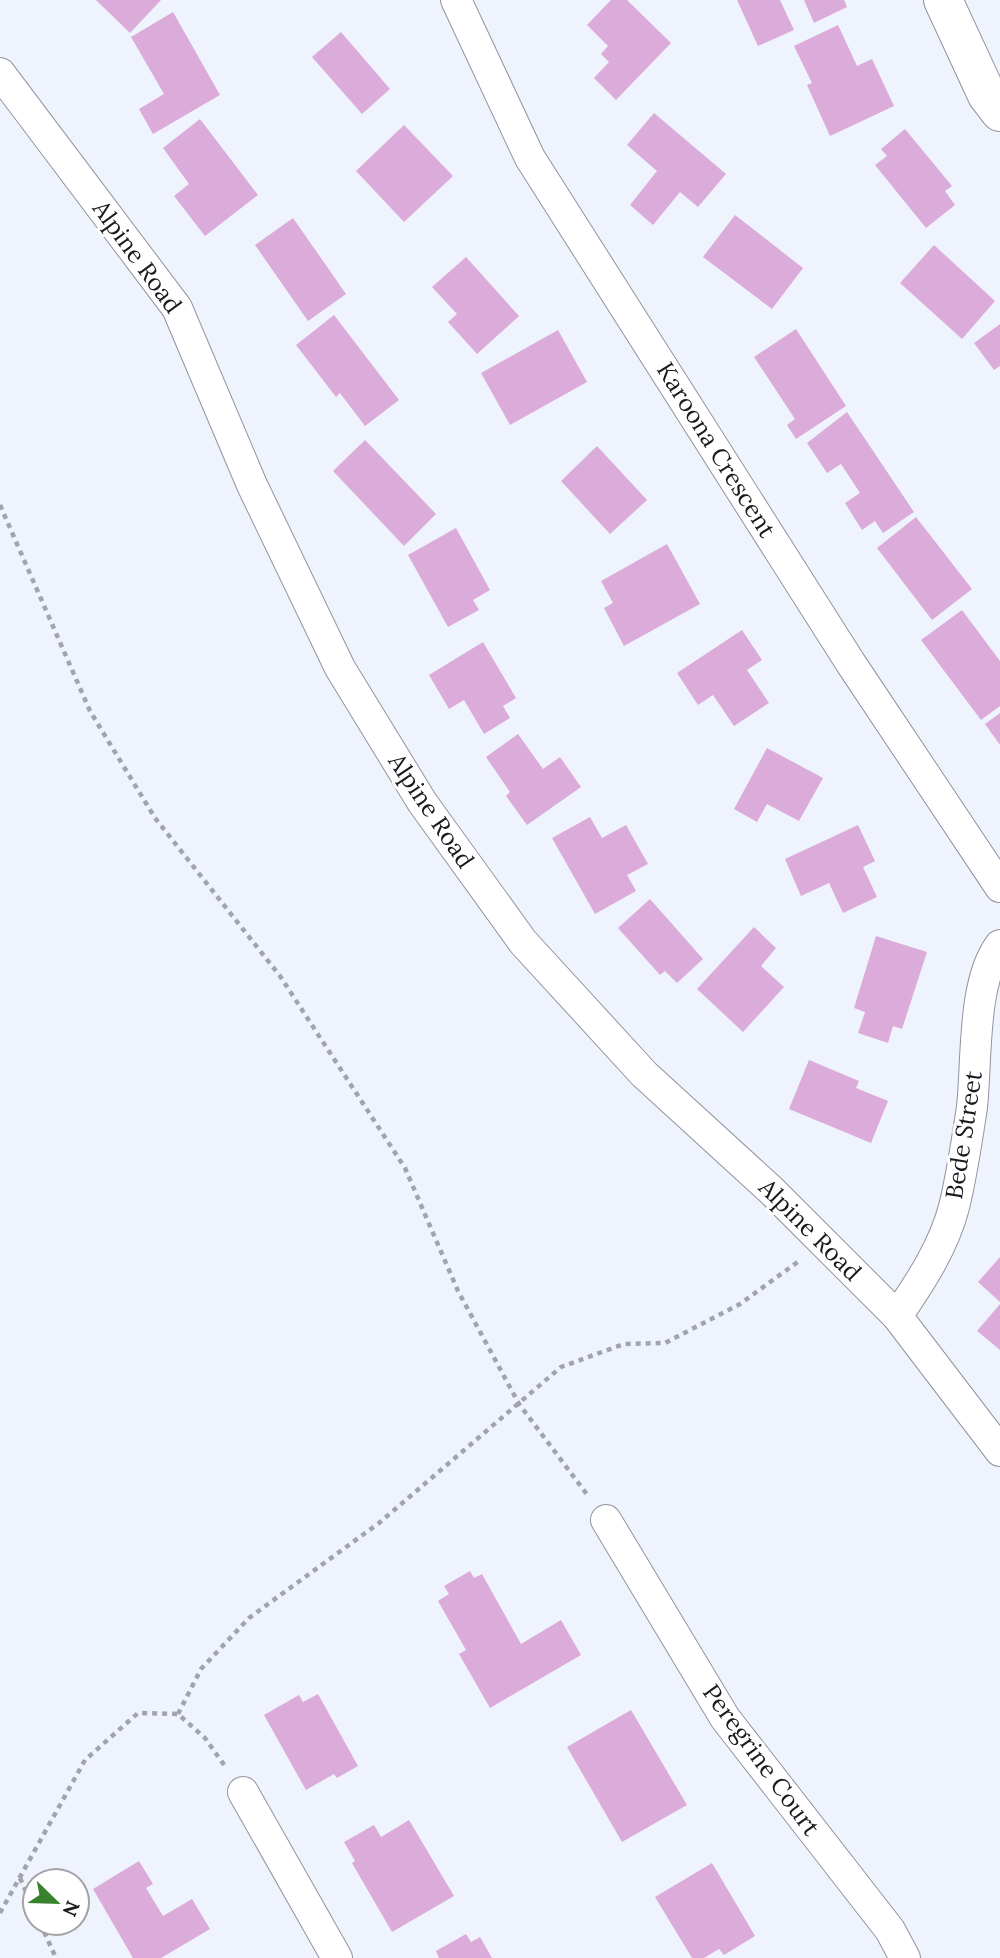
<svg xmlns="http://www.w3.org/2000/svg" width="1000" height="1958" font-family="Lora,serif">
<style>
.building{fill:#dbacd9}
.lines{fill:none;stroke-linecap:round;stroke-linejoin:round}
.minor-casing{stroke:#91949e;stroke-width:32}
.tertiary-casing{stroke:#91949e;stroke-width:40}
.path{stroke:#a1a4ac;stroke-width:4.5;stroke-dasharray:5 5;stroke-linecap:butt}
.minor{stroke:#fff;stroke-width:30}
.tertiary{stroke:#fff;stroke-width:38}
.labels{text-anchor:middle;stroke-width:6;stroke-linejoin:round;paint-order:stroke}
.street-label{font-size:24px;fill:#191a1e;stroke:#fff}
</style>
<rect width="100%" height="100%" fill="#eff3fd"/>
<g class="building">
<polygon points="96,0 161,0 130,33"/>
<polygon points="611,0 627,0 671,43 616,100 594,78 609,62 601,54 608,46 587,25"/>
<polygon points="737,0 780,0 794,30 758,46"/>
<polygon points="804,0 844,0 847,7 814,23"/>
<polygon points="173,12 220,95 153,134 139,109 164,94 131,37"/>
<polygon points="838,25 857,66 872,59 894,106 830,136 807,85 812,83 794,46"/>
<polygon points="341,32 390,89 362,114 312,57"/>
<polygon points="654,113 726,174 698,207 680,192 653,225 630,205 657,171 627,145"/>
<polygon points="200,119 258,195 205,236 174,196 189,184 163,148"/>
<polygon points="404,125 453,176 404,222 356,171"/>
<polygon points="905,129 952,186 945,191 955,205 926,228 875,165 887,156 881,149"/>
<polygon points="735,215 803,268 772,309 703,257"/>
<polygon points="293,218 346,294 308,321 255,245"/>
<polygon points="934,245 995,301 962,339 900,283"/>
<polygon points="466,257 519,316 477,354 448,322 457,314 432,287"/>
<polygon points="334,315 399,400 365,426 340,393 336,397 296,345"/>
<polygon points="1000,324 1000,366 994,370 974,343"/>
<polygon points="796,329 846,406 796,439 787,425 795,419 754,357"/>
<polygon points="558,330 587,382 510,425 481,373"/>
<polygon points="847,412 914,512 883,533 875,521 862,530 845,503 860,493 841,464 827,473 807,443"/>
<polygon points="365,440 436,514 404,546 333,471"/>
<polygon points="597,446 647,500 610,534 561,481"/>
<polygon points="916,517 972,589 932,620 877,548"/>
<polygon points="456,528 490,590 473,600 479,610 448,627 408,555"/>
<polygon points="667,544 700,604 624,646 604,608 613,603 601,581"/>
<polygon points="962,610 1000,661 1000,706 981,720 921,640"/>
<polygon points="742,630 762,660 747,670 769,703 734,726 713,695 698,705 677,673"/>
<polygon points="483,642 516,698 503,706 510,718 484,734 464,700 449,709 429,675"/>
<polygon points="1000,713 1000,745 985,724"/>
<polygon points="518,734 543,769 560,757 581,787 527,825 506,796 510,792 486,757"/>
<polygon points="767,748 823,778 799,821 767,804 757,822 734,809"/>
<polygon points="590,817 602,838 626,825 648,864 627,875 636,891 595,914 552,838"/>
<polygon points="858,825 875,861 863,867 877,897 843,913 829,883 801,896 785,859"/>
<polygon points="650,899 703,959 677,983 665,971 660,975 618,928"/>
<polygon points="754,927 776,948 761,966 784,987 743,1032 697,989"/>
<polygon points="876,936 927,952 902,1029 893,1026 888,1043 858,1033 865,1012 854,1008"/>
<polygon points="809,1060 859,1081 856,1088 888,1101 871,1143 789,1109"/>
<polygon points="1000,1257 1000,1302 978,1282"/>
<polygon points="1000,1304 1000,1350 977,1331"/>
<polygon points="470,1571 474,1578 482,1574 521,1644 561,1620 581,1655 490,1708 459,1654 466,1650 438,1601 449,1594 444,1586"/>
<polygon points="318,1694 358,1766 337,1778 334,1774 306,1790 264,1715 299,1695 303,1702"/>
<polygon points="631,1710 687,1805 622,1842 567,1747"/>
<polygon points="409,1820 454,1896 392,1932 352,1863 355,1861 344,1842 374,1825 381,1837"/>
<polygon points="139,1861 153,1884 146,1888 163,1916 192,1899 210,1929 161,1958 133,1958 93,1889"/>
<polygon points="712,1863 755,1936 724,1955 719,1949 704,1958 692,1958 655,1897"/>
<polygon points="466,1934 471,1942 480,1937 492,1958 439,1958 436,1951"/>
</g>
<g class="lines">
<defs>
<g id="minor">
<polyline points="456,0 530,158 850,662 1000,887"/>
<polyline points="0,73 177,308 252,485 340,668 422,802 523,942 644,1074 773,1192 897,1316 1000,1451"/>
<path d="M897,1316C920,1283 944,1246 954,1207C962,1175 967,1140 972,1107C977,1061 972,982 1000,945"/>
<polyline points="606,1520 725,1718 890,1930 905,1958"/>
<polyline points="243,1792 337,1958"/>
</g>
<polyline id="tertiary" points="943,0 987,95 1000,112"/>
</defs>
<use href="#minor" class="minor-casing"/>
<use href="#tertiary" class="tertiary-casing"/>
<g class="path">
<polyline points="0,505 90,711 155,818 280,976 405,1168 458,1291 519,1404 589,1497"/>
<polyline points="178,1714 201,1669 249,1618 379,1523 561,1367 624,1344 665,1343 740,1304 799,1261"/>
<polyline points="20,1878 35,1912"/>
<polyline points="0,1913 85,1760 138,1713 178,1714 205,1738 227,1769"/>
<polyline points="40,1923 56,1958"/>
</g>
<use href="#minor" class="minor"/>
<use href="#tertiary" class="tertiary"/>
</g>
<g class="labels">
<g class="street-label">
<text transform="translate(137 257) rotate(54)" y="8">Alpine Road</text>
<text transform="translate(716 450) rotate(58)" y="8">Karoona Crescent</text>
<text transform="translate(431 811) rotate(56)" y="8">Alpine Road</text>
<text transform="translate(964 1135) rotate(-81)" y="8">Bede Street</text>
<text transform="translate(810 1230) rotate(45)" y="8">Alpine Road</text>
<text transform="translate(761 1760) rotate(54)" y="8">Peregrine Court</text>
</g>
</g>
<g transform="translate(56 1902) rotate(113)"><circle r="33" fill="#ffffff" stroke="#a3a3a5" stroke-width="2"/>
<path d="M0-5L12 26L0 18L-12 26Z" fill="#37832b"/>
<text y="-10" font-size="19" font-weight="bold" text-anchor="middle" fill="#191a1e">N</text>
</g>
</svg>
